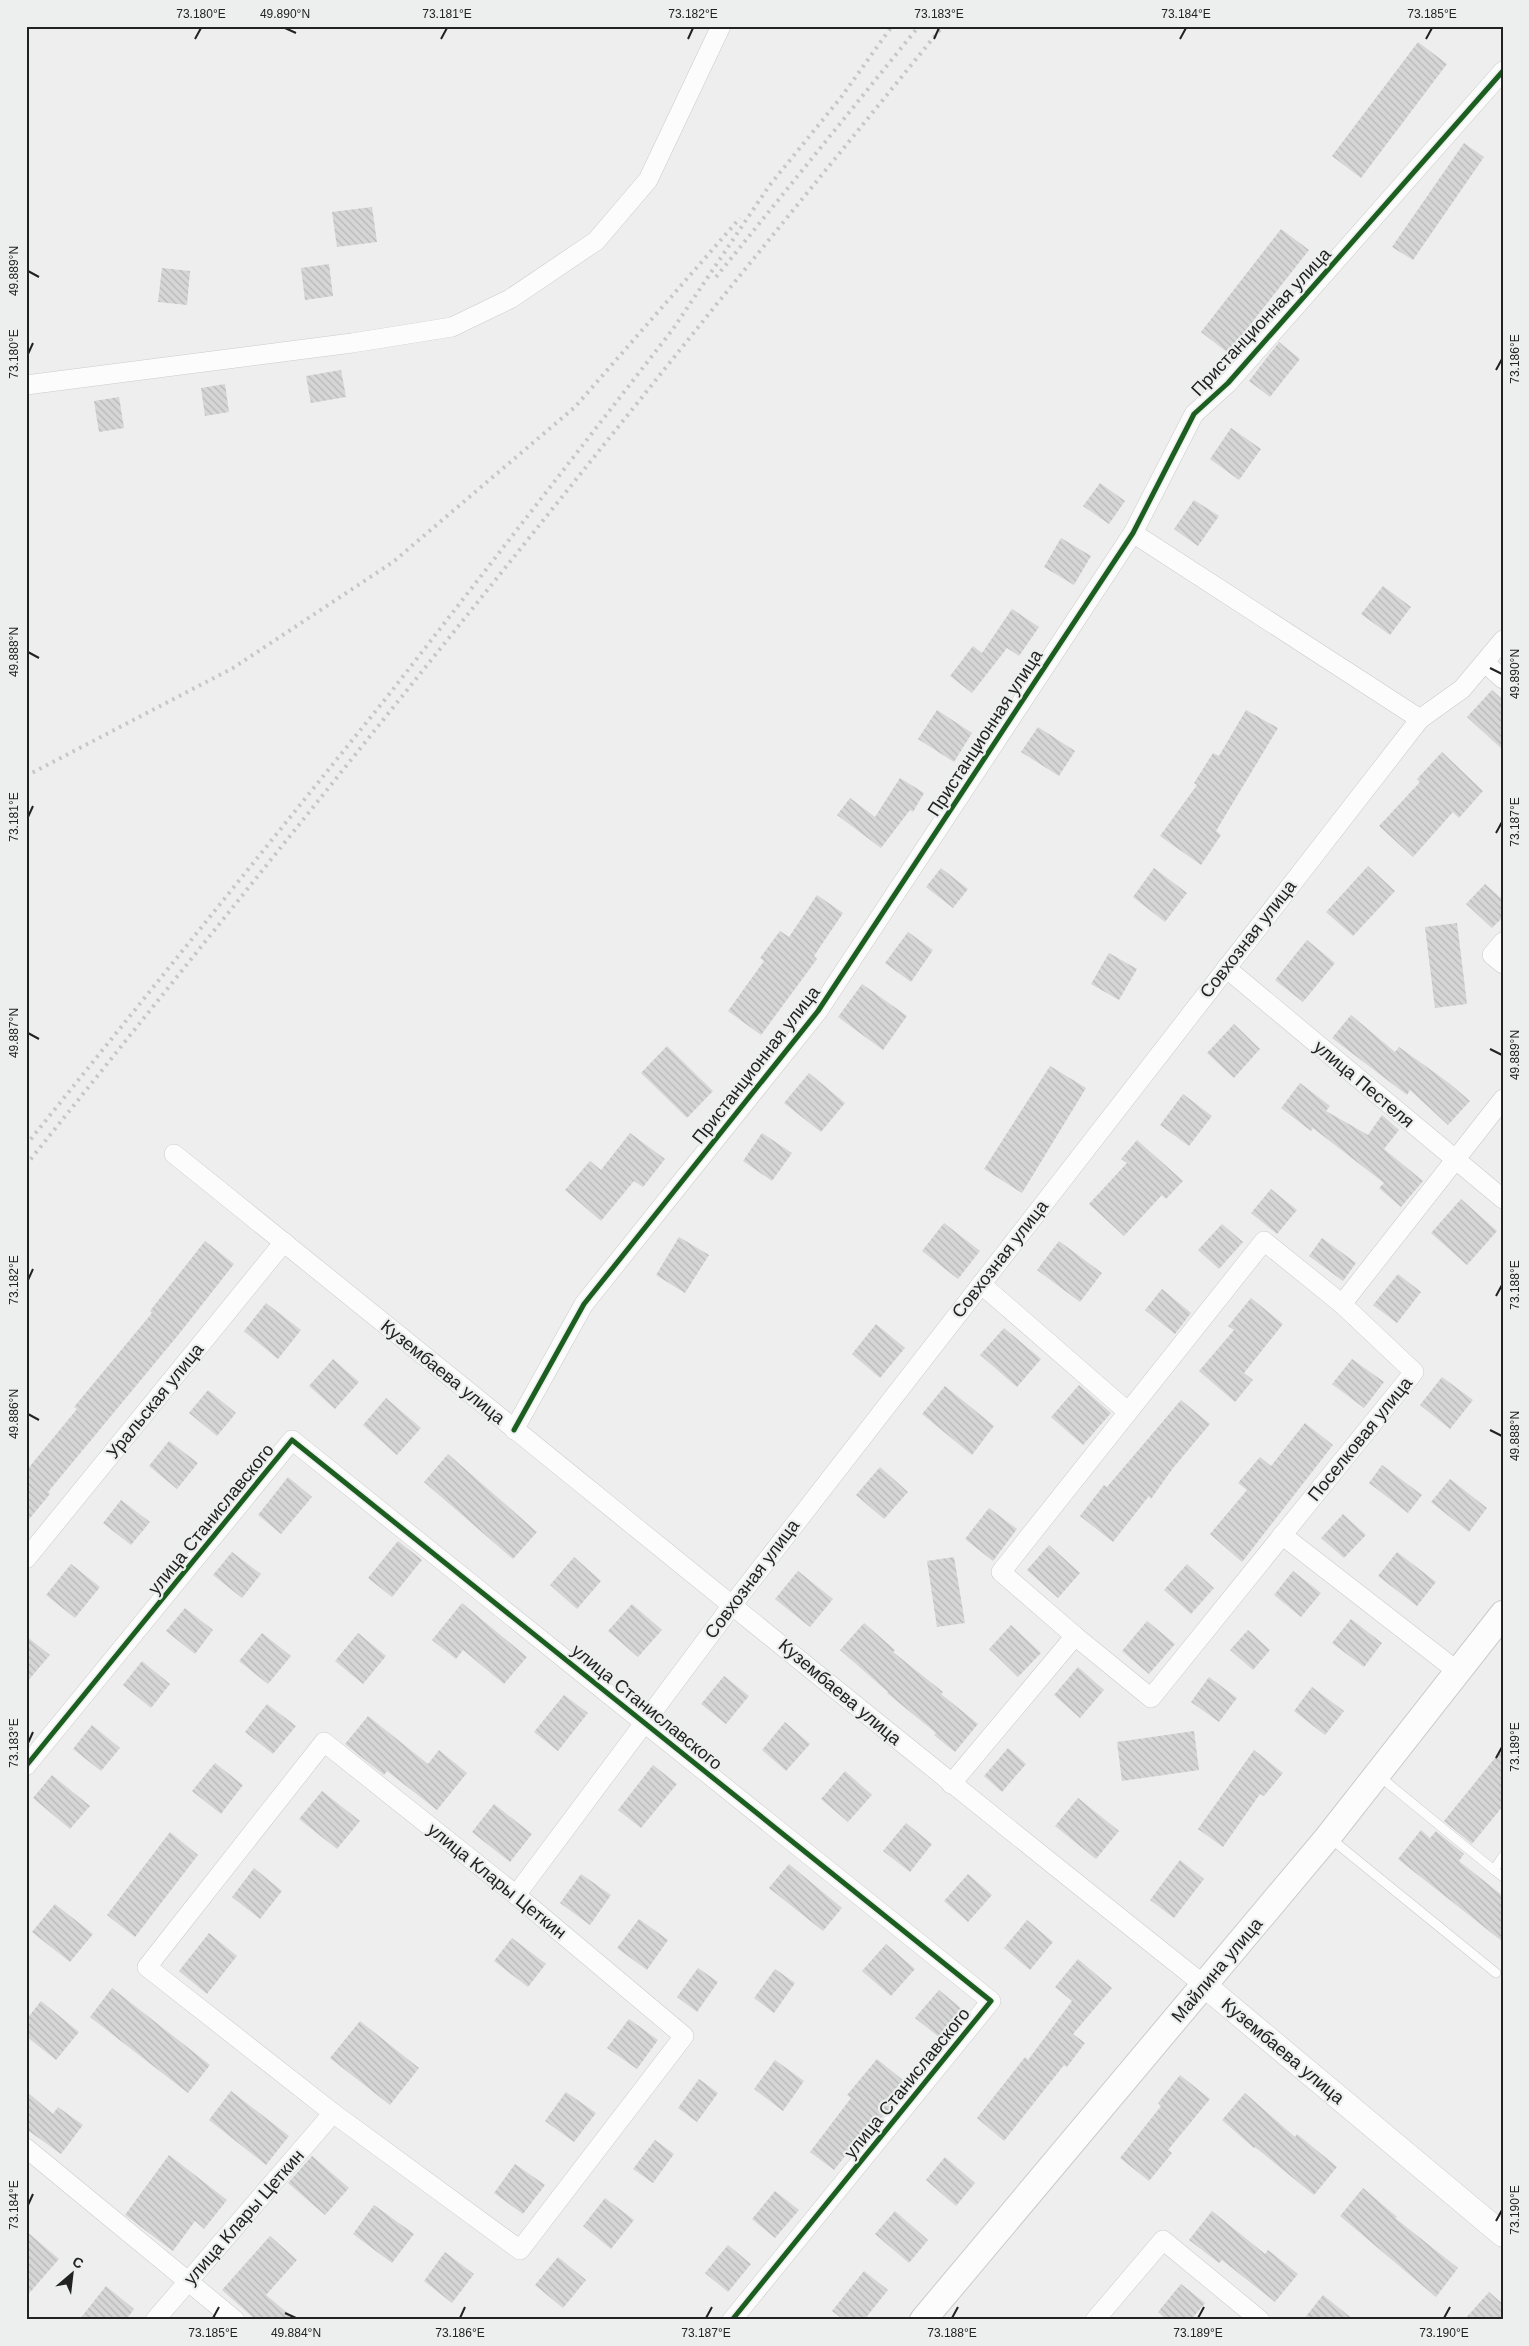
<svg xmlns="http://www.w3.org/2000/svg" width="1529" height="2346" font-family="Helvetica,sans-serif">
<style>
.building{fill:url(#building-back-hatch)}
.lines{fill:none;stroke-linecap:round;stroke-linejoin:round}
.service-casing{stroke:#cbcbcb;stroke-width:10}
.minor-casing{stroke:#cbcbcb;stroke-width:20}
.tertiary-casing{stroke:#cbcbcb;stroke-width:25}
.secondary-casing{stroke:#cbcbcb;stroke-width:28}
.service{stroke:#fcfcfc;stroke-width:9}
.minor{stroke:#fcfcfc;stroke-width:19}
.tertiary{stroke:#fcfcfc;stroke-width:24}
.secondary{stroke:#fcfcfc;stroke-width:26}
.rail{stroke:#c6c7c7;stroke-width:4;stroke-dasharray:2.5 5;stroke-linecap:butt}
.cycleway-casing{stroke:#ecefed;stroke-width:8}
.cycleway{stroke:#1b5e20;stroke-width:5}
.ticks{fill:none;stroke:#212221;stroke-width:2}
.labels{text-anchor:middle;stroke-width:4.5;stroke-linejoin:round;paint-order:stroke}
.street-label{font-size:18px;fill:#212221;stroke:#ecefed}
.neatline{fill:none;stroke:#212221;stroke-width:2}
.ticks-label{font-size:12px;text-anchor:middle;fill:#212221}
</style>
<defs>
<pattern id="building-back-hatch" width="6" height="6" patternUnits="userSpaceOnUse" patternTransform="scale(1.25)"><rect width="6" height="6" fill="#d5d6d5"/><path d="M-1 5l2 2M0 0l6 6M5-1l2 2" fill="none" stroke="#b7b7b7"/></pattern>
</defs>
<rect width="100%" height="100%" fill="#edeeed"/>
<g class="building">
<polygon points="1418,42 1447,64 1361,178 1332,156"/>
<polygon points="1464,143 1484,157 1413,260 1392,247"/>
<polygon points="372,207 377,242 337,247 332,212"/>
<polygon points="1281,229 1309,250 1228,353 1201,332"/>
<polygon points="329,264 333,296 305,300 301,268"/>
<polygon points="162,268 190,271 187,305 158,302"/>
<polygon points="1279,342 1300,359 1270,397 1249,381"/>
<polygon points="341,370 346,397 311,403 306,376"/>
<polygon points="225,384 229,412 205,416 201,388"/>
<polygon points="119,397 124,428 99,432 94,401"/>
<polygon points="1231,428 1261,449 1239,480 1210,459"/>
<polygon points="1100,483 1125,501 1109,524 1083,506"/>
<polygon points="1194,500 1219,516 1198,546 1174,529"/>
<polygon points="1061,538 1091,556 1074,585 1044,567"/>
<polygon points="1383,586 1411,607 1390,635 1361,614"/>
<polygon points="1012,609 1039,627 1019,656 1007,648 972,693 950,676 973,646 982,653"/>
<polygon points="1492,690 1503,700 1503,750 1467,717"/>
<polygon points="937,710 972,733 954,762 918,739"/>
<polygon points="1246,710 1278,728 1216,831 1221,835 1201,865 1160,836 1197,785 1194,783 1213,753 1219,756"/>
<polygon points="1038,727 1075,751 1059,776 1021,752"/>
<polygon points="1442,752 1483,791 1459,818 1453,812 1413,857 1379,826 1420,782 1417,779"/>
<polygon points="900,778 924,793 913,812 910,810 881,848 837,815 850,798 875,817"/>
<polygon points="1368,866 1395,891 1353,936 1326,912"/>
<polygon points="941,868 968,889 953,908 926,887"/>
<polygon points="1154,868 1187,893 1165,922 1133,897"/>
<polygon points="1485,884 1503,900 1503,917 1492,928 1466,904"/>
<polygon points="817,895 843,913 814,956 817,959 761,1035 728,1011 764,961 760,958 780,931 789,937"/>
<polygon points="1457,923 1467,1004 1435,1008 1425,927"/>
<polygon points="908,932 933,950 911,982 885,963"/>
<polygon points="1307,940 1335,963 1303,1002 1275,980"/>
<polygon points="1109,953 1137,969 1119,1000 1091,984"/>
<polygon points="862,984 907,1016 883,1050 838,1017"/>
<polygon points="1351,1015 1395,1052 1399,1047 1449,1083 1470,1101 1448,1125 1410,1090 1407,1095 1332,1038"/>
<polygon points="1234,1024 1260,1049 1234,1078 1207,1053"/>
<polygon points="667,1046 713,1091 687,1118 641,1073"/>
<polygon points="1050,1066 1086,1088 1022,1193 984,1169"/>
<polygon points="809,1073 845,1103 821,1132 784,1103"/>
<polygon points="1300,1083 1330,1106 1326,1111 1368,1135 1382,1115 1399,1130 1384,1149 1423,1181 1401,1207 1379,1188 1384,1183 1313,1128 1311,1131 1281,1108"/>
<polygon points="1183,1094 1212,1116 1189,1146 1160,1125"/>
<polygon points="630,1133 665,1159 643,1187 634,1181 601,1221 565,1190 590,1161 601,1170"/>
<polygon points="762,1133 792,1153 772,1181 743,1161"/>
<polygon points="1137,1140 1183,1181 1166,1199 1162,1195 1124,1236 1089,1204 1127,1163 1121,1159"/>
<polygon points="1271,1189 1297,1210 1277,1234 1251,1213"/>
<polygon points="1461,1199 1497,1231 1467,1265 1431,1233"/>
<polygon points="944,1223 980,1251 958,1279 922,1251"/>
<polygon points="1222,1224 1243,1242 1219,1269 1198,1250"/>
<polygon points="679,1237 709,1255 685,1293 656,1275"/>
<polygon points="1322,1238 1356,1263 1343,1281 1309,1256"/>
<polygon points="205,1241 234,1264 179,1334 48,1492 50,1494 26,1523 26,1471 77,1409 74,1407 152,1313 150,1311"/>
<polygon points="1059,1241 1102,1273 1080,1302 1037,1270"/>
<polygon points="1398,1274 1421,1292 1397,1323 1373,1305"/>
<polygon points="1162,1289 1191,1313 1175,1334 1145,1310"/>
<polygon points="1251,1298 1283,1324 1244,1373 1253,1380 1235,1402 1199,1371 1234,1330 1228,1326"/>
<polygon points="266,1303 301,1330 278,1359 244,1331"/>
<polygon points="876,1324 905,1348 880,1378 852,1354"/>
<polygon points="1004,1328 1041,1359 1017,1387 980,1355"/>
<polygon points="333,1359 359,1382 335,1409 309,1386"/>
<polygon points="1352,1359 1384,1382 1364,1408 1332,1384"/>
<polygon points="1442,1377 1473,1400 1450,1429 1420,1405"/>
<polygon points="1079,1385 1111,1413 1083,1445 1051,1417"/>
<polygon points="945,1386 994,1426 972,1455 922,1414"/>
<polygon points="208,1390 236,1413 217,1436 189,1413"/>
<polygon points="386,1398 421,1428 397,1455 363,1425"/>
<polygon points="1181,1400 1210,1424 1173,1468 1151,1499 1149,1496 1113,1542 1080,1516 1104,1485 1107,1487"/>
<polygon points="1305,1423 1333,1445 1242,1562 1210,1534 1247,1490 1238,1483 1260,1457 1271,1466"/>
<polygon points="169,1441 198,1463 177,1489 149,1466"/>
<polygon points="448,1454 537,1532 513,1559 424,1482"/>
<polygon points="1382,1465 1422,1495 1408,1513 1369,1483"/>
<polygon points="880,1467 908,1492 884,1519 856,1495"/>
<polygon points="288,1477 312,1497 281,1534 258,1515"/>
<polygon points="1450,1479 1487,1508 1469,1532 1431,1502"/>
<polygon points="121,1500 150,1522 131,1545 103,1523"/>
<polygon points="989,1508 1017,1529 993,1561 965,1539"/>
<polygon points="1343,1514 1366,1535 1344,1558 1321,1538"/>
<polygon points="398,1541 422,1560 392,1597 368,1578"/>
<polygon points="1049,1545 1080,1573 1058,1598 1027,1570"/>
<polygon points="232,1552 261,1574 242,1598 213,1575"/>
<polygon points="1397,1552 1436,1582 1417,1606 1378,1576"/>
<polygon points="574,1557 601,1581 577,1609 550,1585"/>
<polygon points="954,1557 965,1623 937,1627 927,1561"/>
<polygon points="71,1564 100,1587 75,1618 46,1595"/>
<polygon points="1187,1564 1214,1588 1191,1614 1164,1590"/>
<polygon points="798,1571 833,1599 810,1627 775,1599"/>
<polygon points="1293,1571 1321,1593 1301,1617 1274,1595"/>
<polygon points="462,1603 527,1657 504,1684 463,1650 456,1659 432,1640"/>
<polygon points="632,1604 662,1630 638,1657 608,1631"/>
<polygon points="185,1608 213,1630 195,1654 166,1631"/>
<polygon points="1351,1619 1382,1643 1364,1667 1332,1643"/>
<polygon points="1147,1621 1175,1644 1149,1674 1122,1651"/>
<polygon points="864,1623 895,1650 893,1652 943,1692 941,1694 978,1724 955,1752 934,1735 936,1733 887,1693 888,1692 840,1650"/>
<polygon points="1011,1625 1041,1653 1018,1677 989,1649"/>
<polygon points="1248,1630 1270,1650 1253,1670 1230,1650"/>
<polygon points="262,1633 291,1656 268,1684 239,1661"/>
<polygon points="358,1633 386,1656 363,1684 335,1661"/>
<polygon points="26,1636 50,1655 26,1683"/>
<polygon points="142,1661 170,1684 151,1708 123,1685"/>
<polygon points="1078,1667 1104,1690 1080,1718 1054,1695"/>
<polygon points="724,1676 749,1696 726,1724 701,1704"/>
<polygon points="1209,1677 1237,1698 1219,1722 1191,1702"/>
<polygon points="1312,1687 1344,1711 1325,1735 1294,1711"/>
<polygon points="564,1695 588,1713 558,1751 534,1732"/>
<polygon points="267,1704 296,1726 273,1754 245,1732"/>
<polygon points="368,1716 428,1764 439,1750 467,1773 437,1810 387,1771 384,1775 345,1744"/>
<polygon points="785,1722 810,1744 786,1771 762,1750"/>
<polygon points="92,1725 120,1748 101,1771 73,1749"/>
<polygon points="1194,1731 1199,1770 1122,1781 1117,1742"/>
<polygon points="1008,1748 1026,1764 1002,1792 984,1776"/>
<polygon points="1503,1748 1503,1806 1472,1844 1444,1821"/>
<polygon points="1254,1750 1283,1773 1264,1796 1260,1794 1223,1847 1198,1829"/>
<polygon points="215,1763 243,1785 221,1814 192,1791"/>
<polygon points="653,1765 677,1784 641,1828 618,1810"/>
<polygon points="845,1771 872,1795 848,1822 821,1799"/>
<polygon points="52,1775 90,1806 70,1829 33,1798"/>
<polygon points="322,1791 360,1821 337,1849 299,1819"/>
<polygon points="1078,1798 1119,1831 1096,1859 1055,1826"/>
<polygon points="494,1804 532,1834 510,1862 472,1832"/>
<polygon points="906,1823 932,1844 910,1872 883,1851"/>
<polygon points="1421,1830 1430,1838 1436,1831 1464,1854 1459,1861 1503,1896 1503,1942 1398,1859"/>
<polygon points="170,1832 198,1855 135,1937 107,1915"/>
<polygon points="1180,1860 1204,1879 1174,1918 1150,1900"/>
<polygon points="789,1864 842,1908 823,1931 769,1888"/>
<polygon points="254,1868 282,1891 260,1919 232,1897"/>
<polygon points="581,1874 611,1895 590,1925 560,1903"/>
<polygon points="968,1874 992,1895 968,1922 944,1901"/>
<polygon points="55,1904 93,1934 70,1962 32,1932"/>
<polygon points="639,1919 668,1940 647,1970 617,1948"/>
<polygon points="1027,1920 1053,1942 1030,1970 1004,1948"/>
<polygon points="209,1933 237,1956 207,1994 179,1971"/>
<polygon points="512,1938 546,1964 528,1987 494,1961"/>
<polygon points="886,1944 915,1969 891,1996 862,1971"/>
<polygon points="1078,1959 1112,1988 1073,2034 1085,2043 1067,2067 1064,2065 1004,2141 977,2118 1025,2057 1028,2060 1072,2001 1055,1987"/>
<polygon points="698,1968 718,1982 697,2012 677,1997"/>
<polygon points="775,1969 795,1983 774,2013 754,1998"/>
<polygon points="112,1988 210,2065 188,2093 90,2017"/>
<polygon points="939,1990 962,2009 939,2037 915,2018"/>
<polygon points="41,2001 79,2032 56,2060 26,2036 26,2020"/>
<polygon points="629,2019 658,2040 637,2069 607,2048"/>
<polygon points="360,2021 419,2068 390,2105 330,2058"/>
<polygon points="877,2059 909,2085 879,2121 875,2118 834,2170 810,2152 851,2098 847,2095"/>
<polygon points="775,2060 804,2081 783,2111 754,2089"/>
<polygon points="1180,2075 1210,2099 1168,2150 1172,2153 1149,2181 1120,2158 1161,2106 1158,2103"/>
<polygon points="699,2079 718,2093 697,2122 678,2108"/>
<polygon points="26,2091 53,2114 58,2107 83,2125 61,2154 26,2129"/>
<polygon points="231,2091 289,2136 266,2165 209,2120"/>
<polygon points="566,2092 596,2113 574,2142 545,2121"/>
<polygon points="1245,2093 1295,2137 1297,2134 1337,2167 1314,2195 1255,2147 1254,2148 1222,2120"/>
<polygon points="655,2140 674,2154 653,2183 633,2169"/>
<polygon points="169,2155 227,2200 204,2229 195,2221 173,2251 125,2215"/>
<polygon points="312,2156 349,2188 325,2215 288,2183"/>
<polygon points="945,2157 975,2183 956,2206 926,2180"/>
<polygon points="515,2164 545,2185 523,2214 494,2193"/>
<polygon points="1363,2188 1397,2217 1395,2218 1458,2268 1436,2297 1340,2216"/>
<polygon points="775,2191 799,2210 775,2238 752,2219"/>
<polygon points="605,2198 634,2220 611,2249 583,2226"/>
<polygon points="374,2205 414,2234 392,2263 353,2234"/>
<polygon points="895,2211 928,2240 909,2263 875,2234"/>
<polygon points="1212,2211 1265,2254 1268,2250 1298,2274 1275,2302 1222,2260 1219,2263 1189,2240"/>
<polygon points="26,2231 59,2259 26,2297"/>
<polygon points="270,2236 297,2260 266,2295 296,2320 256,2320 222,2290"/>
<polygon points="728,2245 751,2264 728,2292 705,2273"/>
<polygon points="445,2252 474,2274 452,2303 424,2281"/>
<polygon points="558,2257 586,2280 563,2308 535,2285"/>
<polygon points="864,2271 888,2290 864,2320 844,2320 832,2311"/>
<polygon points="1181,2284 1205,2303 1191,2320 1167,2320 1158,2312"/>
<polygon points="106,2286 134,2309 126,2320 79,2320"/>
<polygon points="1489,2292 1503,2304 1503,2320 1464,2320"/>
<polygon points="1323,2295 1354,2320 1303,2320"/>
</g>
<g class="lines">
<defs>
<g id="service">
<polyline points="1379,1776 1494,1870 1503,1856"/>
<polyline points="1330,1838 1496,1973"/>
<polyline points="1494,1870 1503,1877"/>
</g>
<g id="minor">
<polyline points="26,385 352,343 452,327 510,299 596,241 648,180 721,26"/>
<polyline points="1133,533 1420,719"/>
<polyline points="1485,663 1503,679"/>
<polyline points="1503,942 1492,955 1503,964"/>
<polyline points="1226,968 1503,1199"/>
<path d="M174,1154C518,1430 859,1711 1204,1985"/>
<polygon points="1264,1241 1342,1304 1414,1372 1151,1698 1075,1636 1001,1572"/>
<polyline points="981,1284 1127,1411"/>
<polyline points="1342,1304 1503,1099"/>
<polyline points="514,1430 584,1304 818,1011 1133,533 1194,414 1228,383 1503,71"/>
<polyline points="1282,1535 1457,1671"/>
<polyline points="26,1559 284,1242"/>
<polygon points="324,1742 516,1895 684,2036 520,2250 333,2113 147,1967"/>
<polyline points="26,1766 292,1440 991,2001 732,2320"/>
<polyline points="951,1784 1075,1636"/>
<polyline points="516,1895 733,1604 1420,719 1462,689 1503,640"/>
<polyline points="26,2148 235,2320"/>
<polyline points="155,2320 333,2113"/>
<polyline points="1095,2320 1163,2240 1260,2320"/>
</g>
<polyline id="tertiary" points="1204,1985 1503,2235"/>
<polyline id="secondary" points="923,2320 1328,1837 1503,1614"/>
</defs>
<use href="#service" class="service-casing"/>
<use href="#minor" class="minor-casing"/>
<use href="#tertiary" class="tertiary-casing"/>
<use href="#secondary" class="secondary-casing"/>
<use href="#service" class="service"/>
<use href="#minor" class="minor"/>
<use href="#tertiary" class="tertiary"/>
<use href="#secondary" class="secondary"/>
<g class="rail">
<polyline points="716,277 919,26"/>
<polyline points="26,776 233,668 393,562 575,407 740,218"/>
<polyline points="26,1145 387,697 673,329 769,186 842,96 892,26"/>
<polyline points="26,1165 720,300 943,26"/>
</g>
<defs>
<g id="cycleway">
<polyline points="514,1430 584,1304 818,1011 1133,533 1194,414 1228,383 1503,71"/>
<polyline points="26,1766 292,1440 991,2001 732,2320"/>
</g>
</defs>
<use href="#cycleway" class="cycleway-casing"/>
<use href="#cycleway" class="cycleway"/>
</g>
<path class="ticks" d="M285,28L296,33M195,39L201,28M441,39L447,28M688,39L693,28M934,39L939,28M1180,39L1186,28M1426,39L1432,28M28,271L39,277M28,354L33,343M1496,370L1502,359M28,652L39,658M1490,668L1502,674M28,817L33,806M1496,833L1502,822M28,1033L39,1039M1490,1049L1502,1055M28,1280L33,1269M1496,1296L1502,1285M28,1414L39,1420M1490,1430L1502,1436M28,1743L33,1732M1496,1758L1502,1747M28,2205L33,2194M1496,2221L1502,2210M285,2313L296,2318M213,2318L219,2307M460,2318L465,2307M706,2318L712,2307M952,2318L958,2307M1198,2318L1204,2307M1444,2318L1450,2307"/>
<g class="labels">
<g class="street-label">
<text transform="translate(1261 322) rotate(-47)" y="6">Пристанционная улица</text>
<text transform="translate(985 733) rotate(-57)" y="6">Пристанционная улица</text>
<text transform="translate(1248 939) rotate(-52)" y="6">Совхозная улица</text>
<text transform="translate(756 1065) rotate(-52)" y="6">Пристанционная улица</text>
<text transform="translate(1364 1084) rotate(40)" y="6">улица Пестеля</text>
<text transform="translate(1000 1259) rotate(-52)" y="6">Совхозная улица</text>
<text transform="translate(443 1372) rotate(39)" y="6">Кузембаева улица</text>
<text transform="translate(155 1401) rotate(-51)" y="6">Уральская улица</text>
<text transform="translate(1360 1439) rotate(-51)" y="6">Поселковая улица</text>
<text transform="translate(211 1519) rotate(-51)" y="6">улица Станиславского</text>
<text transform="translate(752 1579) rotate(-53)" y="6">Совхозная улица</text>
<text transform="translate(840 1692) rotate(40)" y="6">Кузембаева улица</text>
<text transform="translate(647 1707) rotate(39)" y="6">улица Станиславского</text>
<text transform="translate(497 1881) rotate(39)" y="6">улица Клары Цеткин</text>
<text transform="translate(1217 1970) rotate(-50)" y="6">Майлина улица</text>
<text transform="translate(1283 2051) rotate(40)" y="6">Кузембаева улица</text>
<text transform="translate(907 2083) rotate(-51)" y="6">улица Станиславского</text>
<text transform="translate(244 2217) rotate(-49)" y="6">улица Клары Цеткин</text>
</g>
</g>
<rect width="1529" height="2346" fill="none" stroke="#ecefed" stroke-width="55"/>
<g transform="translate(72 2274) rotate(28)" stroke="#ecefed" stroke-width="4" paint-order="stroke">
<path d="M0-4L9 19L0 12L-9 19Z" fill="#212221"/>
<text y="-8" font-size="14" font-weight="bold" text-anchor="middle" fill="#212221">С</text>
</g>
<rect x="28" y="28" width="1474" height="2290" class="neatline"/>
<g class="ticks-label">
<text x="201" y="18">73.180°E</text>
<text x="285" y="18">49.890°N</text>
<text x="447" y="18">73.181°E</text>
<text x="693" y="18">73.182°E</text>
<text x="939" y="18">73.183°E</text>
<text x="1186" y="18">73.184°E</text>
<text x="1432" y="18">73.185°E</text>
<text transform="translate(14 271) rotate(-90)" y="4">49.889°N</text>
<text transform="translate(14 354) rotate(-90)" y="4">73.180°E</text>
<text transform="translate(1515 359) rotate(-90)" y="4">73.186°E</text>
<text transform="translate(14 652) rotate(-90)" y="4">49.888°N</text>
<text transform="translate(1515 674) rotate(-90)" y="4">49.890°N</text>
<text transform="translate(14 817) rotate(-90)" y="4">73.181°E</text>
<text transform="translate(1515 822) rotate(-90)" y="4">73.187°E</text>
<text transform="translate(14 1033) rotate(-90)" y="4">49.887°N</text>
<text transform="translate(1515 1055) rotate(-90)" y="4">49.889°N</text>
<text transform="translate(14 1280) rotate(-90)" y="4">73.182°E</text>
<text transform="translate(1515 1285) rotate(-90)" y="4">73.188°E</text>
<text transform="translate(14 1414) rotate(-90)" y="4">49.886°N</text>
<text transform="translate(1515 1436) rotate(-90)" y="4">49.888°N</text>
<text transform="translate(14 1743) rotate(-90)" y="4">73.183°E</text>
<text transform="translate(1515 1747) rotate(-90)" y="4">73.189°E</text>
<text transform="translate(14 2205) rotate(-90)" y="4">73.184°E</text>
<text transform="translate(1515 2210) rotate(-90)" y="4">73.190°E</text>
<text x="213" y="2337">73.185°E</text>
<text x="296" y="2337">49.884°N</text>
<text x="460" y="2337">73.186°E</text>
<text x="706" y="2337">73.187°E</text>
<text x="952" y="2337">73.188°E</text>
<text x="1198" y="2337">73.189°E</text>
<text x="1444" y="2337">73.190°E</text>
</g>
</svg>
